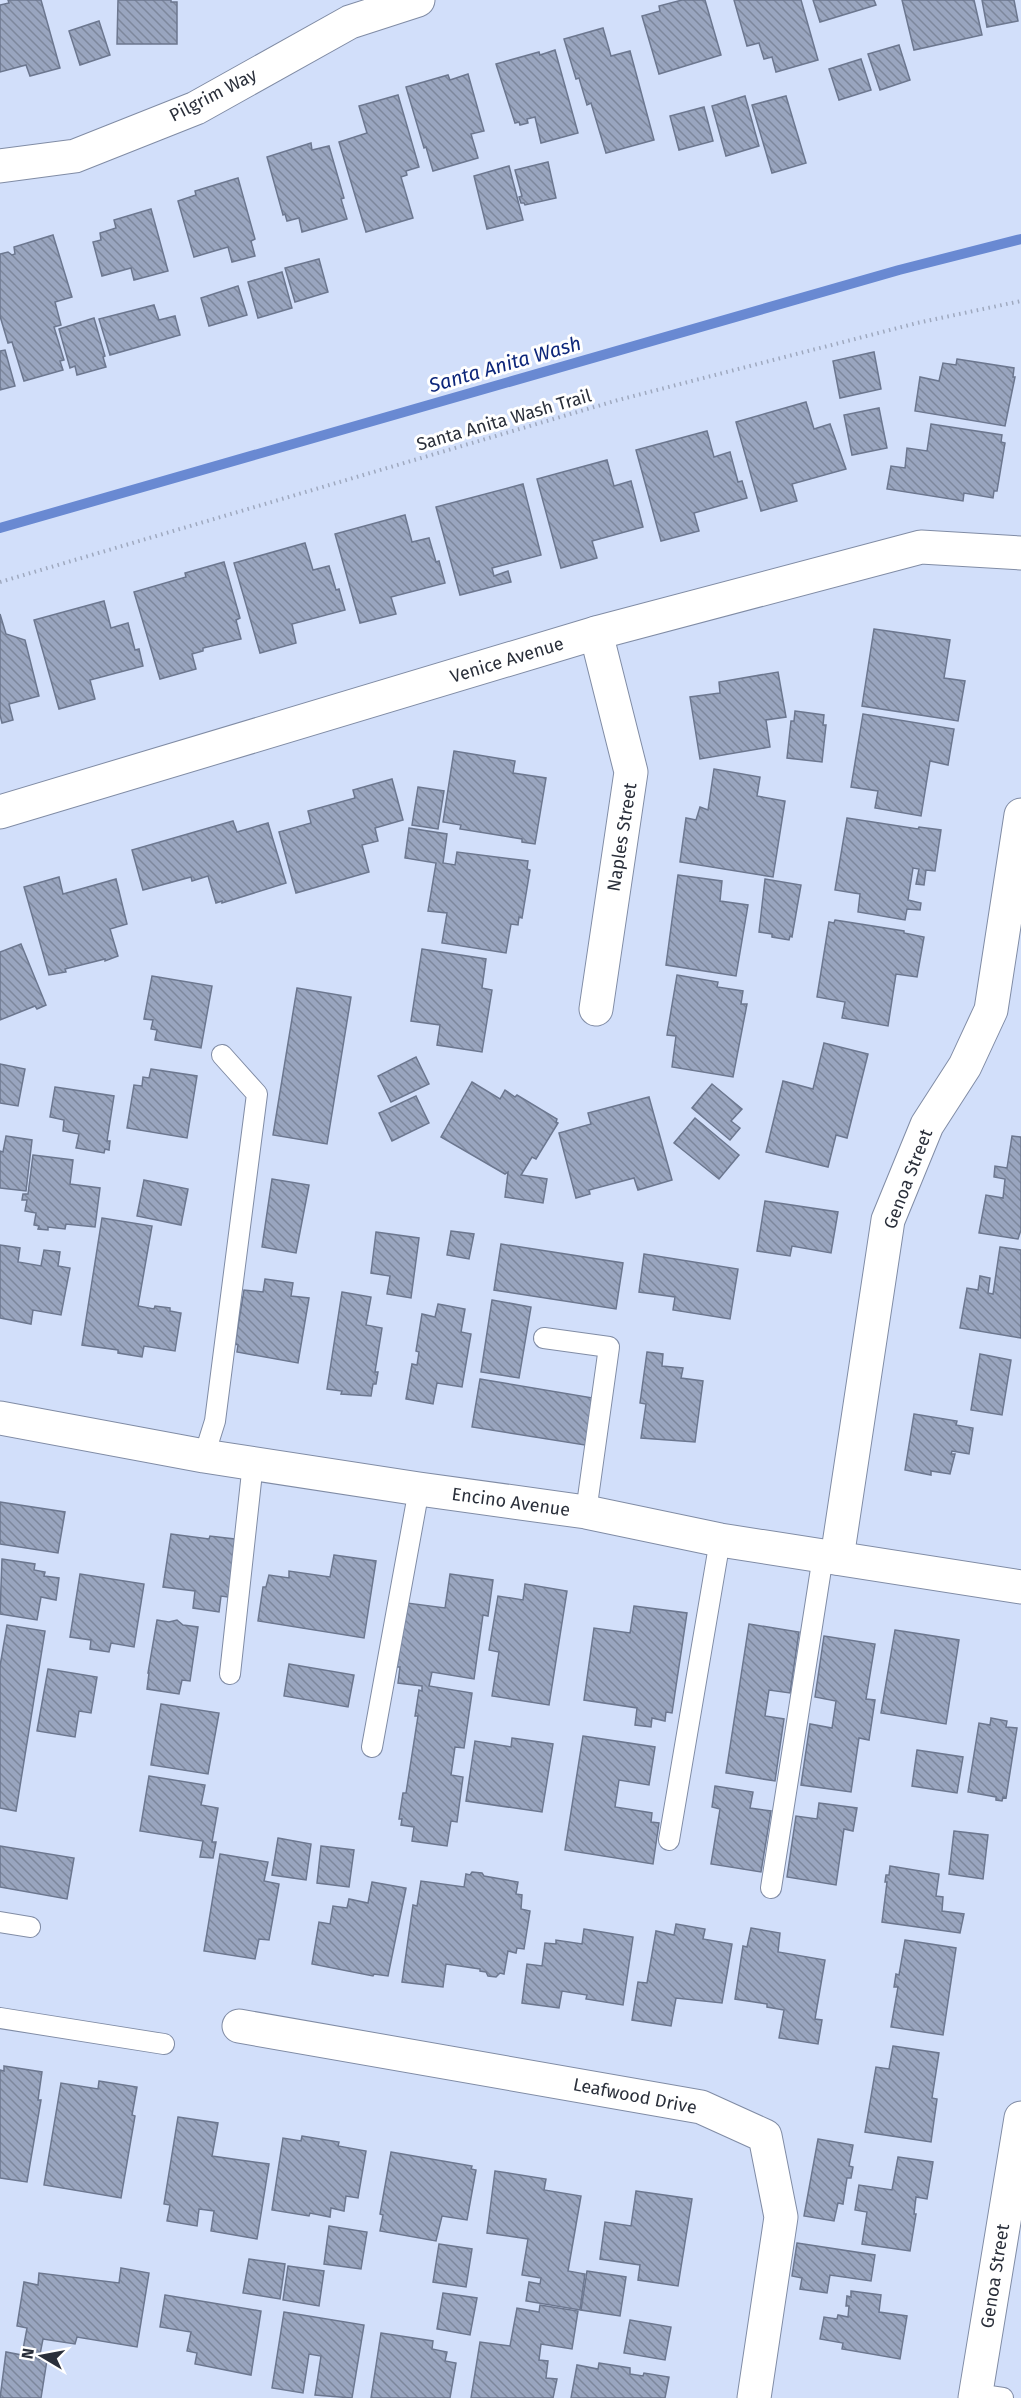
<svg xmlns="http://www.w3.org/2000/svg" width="1021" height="2398" font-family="'Fira Sans',sans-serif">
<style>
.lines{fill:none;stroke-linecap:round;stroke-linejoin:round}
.stream{stroke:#6989d2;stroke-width:10}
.building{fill:url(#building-back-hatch);stroke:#6c778f;stroke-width:1.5}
.service-casing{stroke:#808ca5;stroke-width:22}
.minor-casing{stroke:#808ca5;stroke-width:35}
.path{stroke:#9fa9bf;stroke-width:4;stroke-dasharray:1.5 4.5;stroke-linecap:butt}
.service{stroke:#fff;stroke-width:20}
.minor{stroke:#fff;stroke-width:33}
.labels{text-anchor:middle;stroke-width:6;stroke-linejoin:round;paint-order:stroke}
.street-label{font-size:18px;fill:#2a2f3a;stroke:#fff}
.water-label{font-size:20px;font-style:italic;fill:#0d267a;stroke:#fff}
</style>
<defs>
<pattern id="building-back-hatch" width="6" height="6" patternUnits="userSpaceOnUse" patternTransform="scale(1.5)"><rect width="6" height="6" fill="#99a5bf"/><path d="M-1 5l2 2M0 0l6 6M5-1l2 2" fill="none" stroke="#7d879c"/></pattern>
</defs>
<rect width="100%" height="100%" fill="#d2dffa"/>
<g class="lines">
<polyline class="stream" points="0,528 899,270 1021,239"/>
</g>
<g class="building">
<polygon points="8,0 41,0 60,68 30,76 26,65 0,72 0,5 9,3"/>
<polygon points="118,0 171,0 171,2 177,2 177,44 117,44"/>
<polygon points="682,0 705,0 721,55 659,74 642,16 660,11 659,6"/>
<polygon points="734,0 801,0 818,60 776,72 772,57 764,59 759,43 747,46"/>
<polygon points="813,0 874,0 876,5 820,22"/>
<polygon points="902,0 974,0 982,35 914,50"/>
<polygon points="982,0 1014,0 1018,21 987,27"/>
<polygon points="99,21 110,55 80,65 69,31"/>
<polygon points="603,28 611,56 630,51 654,140 606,153 591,103 587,105 579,78 576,79 564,39"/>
<polygon points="899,45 910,80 880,90 868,54"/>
<polygon points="555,50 578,133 541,143 535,117 527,119 528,123 520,125 519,122 515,123 496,64 539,52 540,55"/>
<polygon points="861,59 871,90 839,100 829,69"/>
<polygon points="468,74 484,131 471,134 478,158 433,171 426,147 424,148 406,87 448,75 450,80"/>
<polygon points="398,95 419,167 406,171 407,175 401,177 413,218 366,232 339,142 367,133 359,106"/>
<polygon points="745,96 759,146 726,156 712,106"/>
<polygon points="786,96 806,163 772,173 752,105"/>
<polygon points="704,107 713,141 679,150 670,116"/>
<polygon points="311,143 312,150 329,146 344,198 341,199 347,219 302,232 299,218 287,221 285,214 283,215 267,157"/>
<polygon points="548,162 556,198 525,205 524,203 521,203 519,197 522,196 515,170"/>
<polygon points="509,166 523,220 487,229 474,176"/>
<polygon points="238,178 255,239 251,241 255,256 232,262 228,247 194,257 178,201 196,195 195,191"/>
<polygon points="151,209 168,271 134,280 131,268 102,276 93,242 101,240 100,233 116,228 114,220"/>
<polygon points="53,235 72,297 55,302 61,325 54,327 64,360 60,361 63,370 24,381 12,342 8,343 0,316 0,254 8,252 12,255 15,254 14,247"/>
<polygon points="319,259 328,292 295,302 285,268"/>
<polygon points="282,272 292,308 258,318 248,282"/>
<polygon points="238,286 247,315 209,326 201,298"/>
<polygon points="154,305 159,320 175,316 180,335 110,355 99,319"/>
<polygon points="94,318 105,356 103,357 106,367 77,375 75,366 70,368 59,329"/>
<polygon points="5,350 15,386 0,390 0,351"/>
<polygon points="874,352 881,389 840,398 833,361"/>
<polygon points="957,359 1014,368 1013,377 1015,377 1005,426 915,411 920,377 939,381 943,363 956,365"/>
<polygon points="806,402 814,429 830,424 846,469 792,484 797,501 761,511 736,422"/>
<polygon points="879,408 887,448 852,455 844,415"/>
<polygon points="931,424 1002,435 1001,442 1005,443 997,491 994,491 993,498 964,493 963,501 887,489 891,466 905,468 907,448 927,451"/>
<polygon points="707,431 714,457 730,452 738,482 742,481 747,498 694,513 699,531 661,541 636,450"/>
<polygon points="607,460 614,486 631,481 643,527 592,541 597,558 561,568 537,479"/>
<polygon points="523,484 541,555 492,568 494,576 508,571 511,582 460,595 436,507"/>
<polygon points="405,515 412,542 429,538 436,562 439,561 445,583 391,597 396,614 360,623 335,534"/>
<polygon points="305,543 313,570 329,566 336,590 339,589 345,610 292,624 296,643 260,653 234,563"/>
<polygon points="224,562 240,618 236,620 241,639 203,648 203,651 192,654 196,669 160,679 134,592 186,577 185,573"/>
<polygon points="104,601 111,628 128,623 135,650 139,649 143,666 90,680 95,699 59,709 34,620"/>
<polygon points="0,614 6,634 25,640 39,696 9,704 13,720 2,723 0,715"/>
<polygon points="874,629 950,640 944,678 965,681 958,721 862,706"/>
<polygon points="778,672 786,717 766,720 770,747 700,759 690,697 720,693 719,682"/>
<polygon points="795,711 824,715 823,725 826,725 822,762 787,758 791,721 794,721"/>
<polygon points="863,714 954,729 948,765 930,761 921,816 875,808 878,791 851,787"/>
<polygon points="454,751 515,761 513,773 546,778 535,844 522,842 522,839 460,829 461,825 443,822"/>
<polygon points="714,769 760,777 757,796 785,801 773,877 680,862 686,818 696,820 700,807 708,810"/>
<polygon points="392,779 403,820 375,828 378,841 362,845 369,872 296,893 279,832 311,823 308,811 355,798 353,790"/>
<polygon points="418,787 444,791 438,829 412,825"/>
<polygon points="847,818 918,829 919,827 941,830 935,871 926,870 924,885 916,884 919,869 913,868 908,900 921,903 920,910 907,909 905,920 858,912 860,894 835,890"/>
<polygon points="233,821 237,832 268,823 286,883 222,903 222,901 216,903 208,876 192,881 191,877 143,890 132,850"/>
<polygon points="409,828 447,834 443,863 455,865 457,852 528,861 527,869 530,870 522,918 519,917 518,925 511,924 506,953 442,943 447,913 428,911 436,863 405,858"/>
<polygon points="678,875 722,881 720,901 748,905 736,976 666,965"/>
<polygon points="59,877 63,894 116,879 127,924 110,929 118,956 105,961 105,959 65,969 66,972 49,975 24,887"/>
<polygon points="765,879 801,885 792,937 790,936 789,940 772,937 772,934 759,932"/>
<polygon points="835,920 904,931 904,933 924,937 917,977 896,974 888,1026 842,1018 845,1002 817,997 829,922 834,923"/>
<polygon points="21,944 46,1005 37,1009 35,1006 0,1020 0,952"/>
<polygon points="422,949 486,959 482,988 492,990 482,1052 437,1045 440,1025 411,1021"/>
<polygon points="677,975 718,982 717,987 743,991 741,1004 747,1004 733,1077 672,1067 676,1036 667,1035"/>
<polygon points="152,976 212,986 201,1048 155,1040 157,1030 151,1029 153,1020 144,1019"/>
<polygon points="297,988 351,997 327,1144 273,1135"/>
<polygon points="824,1043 868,1054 847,1138 836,1135 828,1167 766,1152 783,1081 813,1089"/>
<polygon points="416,1057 429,1084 391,1102 378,1076"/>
<polygon points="0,1064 25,1069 18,1106 0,1103"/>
<polygon points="151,1069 197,1076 187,1138 127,1128 134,1085 142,1086 143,1077 149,1078"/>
<polygon points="472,1082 500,1099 505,1090 515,1097 517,1095 557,1119 556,1122 558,1123 536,1159 532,1157 521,1175 547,1179 543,1203 505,1197 508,1172 505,1174 441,1137"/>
<polygon points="712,1084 742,1109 731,1121 740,1128 730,1140 692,1108"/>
<polygon points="55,1087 114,1096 107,1141 110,1141 109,1150 105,1149 104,1153 76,1148 79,1134 63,1131 64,1120 50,1117"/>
<polygon points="416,1096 429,1123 392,1141 379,1113"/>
<polygon points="649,1097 672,1180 638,1190 634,1178 589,1190 590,1194 576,1198 559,1133 591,1124 588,1113"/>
<polygon points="695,1118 739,1155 719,1179 674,1143"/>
<polygon points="6,1136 32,1140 26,1191 0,1188 0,1151 3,1152"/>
<polygon points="1012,1136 1021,1137 1021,1230 1018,1239 979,1233 986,1195 1003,1198 1005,1179 994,1177 995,1166 1007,1168"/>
<polygon points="33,1155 73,1160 70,1184 100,1188 95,1227 66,1224 65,1229 48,1227 48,1230 38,1229 39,1226 34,1225 36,1213 25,1211 27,1200 22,1200 23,1194 28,1194"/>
<polygon points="272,1179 309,1185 296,1253 262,1247"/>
<polygon points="144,1180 188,1189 181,1225 137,1216"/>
<polygon points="765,1201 838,1212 831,1253 792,1246 790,1256 757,1251"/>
<polygon points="102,1218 152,1226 138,1306 154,1309 155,1306 170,1308 170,1311 181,1313 175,1351 144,1346 142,1357 118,1353 118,1350 82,1345"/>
<polygon points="451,1231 474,1234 469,1259 447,1255"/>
<polygon points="376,1232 419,1238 411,1298 387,1294 390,1276 371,1273"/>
<polygon points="501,1244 623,1263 616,1309 494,1290"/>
<polygon points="0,1245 20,1248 18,1262 41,1266 44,1250 60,1252 58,1266 70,1268 61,1315 33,1310 31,1324 0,1318"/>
<polygon points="1000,1247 1021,1250 1021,1338 960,1328 967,1288 978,1290 980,1276 990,1278 988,1293 993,1294"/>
<polygon points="644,1254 738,1269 730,1319 673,1310 675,1297 639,1292"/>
<polygon points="265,1279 293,1283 291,1296 309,1298 298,1363 237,1352 238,1345 235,1344 244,1290 263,1292"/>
<polygon points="342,1292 371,1297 366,1325 382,1328 375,1372 378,1372 376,1384 373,1384 371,1396 341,1394 342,1391 327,1389"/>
<polygon points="492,1300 531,1307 519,1378 481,1372"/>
<polygon points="438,1304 465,1309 461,1332 471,1334 462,1387 437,1383 433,1404 406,1399 412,1364 417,1365 419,1352 416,1351 422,1314 435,1317"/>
<polygon points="647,1352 663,1354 662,1366 683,1368 681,1378 703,1381 695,1442 641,1438 646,1404 640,1403"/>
<polygon points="980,1354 1011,1360 1002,1415 971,1410"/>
<polygon points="480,1379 599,1399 591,1446 472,1427"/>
<polygon points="914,1414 957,1421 956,1425 973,1428 969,1454 952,1451 951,1454 955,1454 950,1474 931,1471 931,1475 905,1470"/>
<polygon points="0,1502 65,1512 58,1553 0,1544"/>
<polygon points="171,1534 209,1539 210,1536 243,1540 235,1598 221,1596 219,1612 193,1608 195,1591 163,1587"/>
<polygon points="334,1555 376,1561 364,1638 258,1621 263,1587 266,1587 269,1575 289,1578 289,1571 330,1577"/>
<polygon points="2,1559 35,1564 34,1570 45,1572 44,1576 59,1578 56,1600 41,1597 37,1620 0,1614"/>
<polygon points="80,1574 144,1584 134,1647 111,1643 109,1652 90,1649 91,1640 70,1637"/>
<polygon points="450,1574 493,1580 488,1616 483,1615 474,1679 432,1672 429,1686 472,1693 464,1748 455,1747 451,1775 463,1777 457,1822 451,1821 447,1846 412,1841 414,1827 401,1825 402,1819 399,1819 403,1793 406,1793 418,1716 415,1716 419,1690 422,1691 422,1686 398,1683 400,1667 397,1667 407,1603 445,1608"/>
<polygon points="525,1584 567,1591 549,1705 492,1696 499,1652 489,1650 498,1596 523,1600"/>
<polygon points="634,1606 687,1613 672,1713 666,1712 665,1721 652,1718 651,1727 635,1725 637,1708 584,1700 594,1628 630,1633"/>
<polygon points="157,1620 169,1622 177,1620 183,1625 198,1627 190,1681 182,1680 179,1694 147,1689 149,1673 148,1673"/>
<polygon points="749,1624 799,1632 790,1693 769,1690 765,1716 784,1719 775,1781 726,1773"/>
<polygon points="7,1625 45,1631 16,1811 0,1808 0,1666"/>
<polygon points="895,1630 959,1640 946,1724 881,1713"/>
<polygon points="824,1636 875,1644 866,1699 875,1700 869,1740 859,1738 851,1792 801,1785 810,1724 832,1728 836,1701 815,1697"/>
<polygon points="289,1664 354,1675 348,1707 284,1696"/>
<polygon points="48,1669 97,1677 91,1713 79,1711 75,1737 37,1731"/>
<polygon points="161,1704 219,1713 208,1774 151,1765"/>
<polygon points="991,1718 1007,1721 1006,1727 1017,1728 1006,1798 1003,1797 1002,1801 996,1800 996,1797 968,1792 979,1723 990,1725"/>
<polygon points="583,1736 655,1747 649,1785 619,1780 615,1807 652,1813 651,1822 659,1823 653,1864 565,1850"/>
<polygon points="512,1738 553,1744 542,1812 466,1801 475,1741 511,1747"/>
<polygon points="917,1750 963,1757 957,1793 912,1786"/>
<polygon points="149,1776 205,1785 201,1805 218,1808 212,1842 216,1842 213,1858 200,1857 203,1841 140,1831"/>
<polygon points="715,1786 753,1792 750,1808 771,1811 761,1872 711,1864 720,1809 712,1807"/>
<polygon points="819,1803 857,1808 853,1831 844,1829 836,1885 787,1877 796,1816 817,1819"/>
<polygon points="954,1831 988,1835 983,1879 949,1874"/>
<polygon points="278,1838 311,1844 306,1880 272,1875"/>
<polygon points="0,1846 74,1858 67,1899 0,1887"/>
<polygon points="321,1846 354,1850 349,1887 317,1883"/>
<polygon points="220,1854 268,1862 264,1881 279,1884 269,1940 259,1939 255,1959 204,1951"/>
<polygon points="890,1866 939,1874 936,1896 943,1897 942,1911 964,1914 960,1933 882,1922 887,1882 885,1882 886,1875 889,1875"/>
<polygon points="472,1872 482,1873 484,1876 518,1882 516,1894 522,1895 521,1909 530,1911 524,1949 517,1948 516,1953 508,1951 504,1974 500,1973 496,1977 488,1976 486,1972 480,1971 480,1969 446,1964 443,1987 402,1982 413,1905 417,1906 421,1881 464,1887 466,1874 470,1875"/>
<polygon points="372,1882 406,1888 388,1976 374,1974 373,1976 312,1964 319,1922 330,1924 333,1906 347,1908 349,1899 368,1903"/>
<polygon points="676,1924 705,1929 703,1939 732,1944 722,2003 676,1998 671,2026 632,2020 638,1982 647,1983 656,1931 674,1935"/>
<polygon points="751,1928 780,1933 778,1952 825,1960 815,2019 822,2020 818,2044 779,2038 784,2010 767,2007 767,2004 735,1999 743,1946 747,1947"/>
<polygon points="584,1929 633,1937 623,2005 586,1999 587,1995 562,1991 559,2008 522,2003 527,1964 542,1966 545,1943 556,1944 556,1940 582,1944"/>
<polygon points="905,1940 956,1948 943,2035 891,2027 898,1987 894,1987 896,1974 899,1975"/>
<polygon points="893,2046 939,2053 932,2098 937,2099 931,2142 865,2132 876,2067 889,2069"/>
<polygon points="4,2066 42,2072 38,2100 41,2100 27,2182 0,2178 0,2070 4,2071"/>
<polygon points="99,2081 137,2087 132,2115 135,2116 121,2198 44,2185 61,2083 98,2089"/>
<polygon points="178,2117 218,2123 212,2156 269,2164 257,2239 211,2231 214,2211 199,2209 197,2226 167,2221 170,2205 164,2204"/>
<polygon points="302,2136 339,2142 338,2146 366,2151 358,2198 346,2196 344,2211 331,2208 330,2217 310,2213 309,2216 272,2210 283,2138 301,2141"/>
<polygon points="818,2139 853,2145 849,2166 853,2167 851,2178 847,2178 843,2204 838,2203 834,2221 804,2216"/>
<polygon points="391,2152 472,2166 471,2169 476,2170 467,2220 442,2216 436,2241 380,2231 383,2215 380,2214"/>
<polygon points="898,2157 933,2162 927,2199 916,2197 914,2214 916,2214 910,2251 862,2244 867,2212 855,2210 859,2185 892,2190"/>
<polygon points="495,2171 546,2179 544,2190 581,2196 568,2271 585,2274 580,2310 526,2301 529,2282 540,2284 541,2278 522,2275 528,2239 487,2233"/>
<polygon points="636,2191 692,2199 678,2286 638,2280 640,2265 600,2259 605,2222 631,2226"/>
<polygon points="329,2226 367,2232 361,2269 324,2264"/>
<polygon points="797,2243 875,2255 871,2281 830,2275 827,2293 800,2289 802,2278 792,2276"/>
<polygon points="439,2244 472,2249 466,2287 433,2282"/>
<polygon points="249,2259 285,2264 280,2299 243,2293"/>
<polygon points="288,2266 324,2271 319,2306 283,2300"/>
<polygon points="121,2268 149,2273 137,2347 77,2337 75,2344 43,2339 39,2359 47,2360 41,2398 0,2398 6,2352 22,2355 27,2328 17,2326 24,2282 38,2285 39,2273 119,2283"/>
<polygon points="587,2271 626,2277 620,2316 581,2310"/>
<polygon points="851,2291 881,2295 879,2312 907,2316 900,2359 842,2349 843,2343 820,2339 824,2317 837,2319 838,2315 848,2317 849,2306 846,2306 847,2296 851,2297"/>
<polygon points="443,2293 477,2298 470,2335 437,2329"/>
<polygon points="165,2295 261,2311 251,2375 195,2364 197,2353 187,2351 191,2332 160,2327"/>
<polygon points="540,2305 578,2311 572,2349 541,2344 539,2360 548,2361 546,2378 557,2379 553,2398 471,2398 480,2342 510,2346 517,2308 539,2312"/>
<polygon points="284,2312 364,2325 352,2398 315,2395 321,2356 309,2354 303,2393 272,2388"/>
<polygon points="630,2320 671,2327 665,2360 624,2353"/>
<polygon points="381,2333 433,2341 432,2349 447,2352 445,2361 456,2363 450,2398 371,2398"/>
<polygon points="599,2363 630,2368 630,2374 643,2376 644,2373 669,2377 665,2398 571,2398 577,2365 598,2369"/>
</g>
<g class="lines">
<defs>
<g id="service">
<polyline points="544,1338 609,1347 586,1512"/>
<polyline points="204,1456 215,1421 257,1094 222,1055"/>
<polyline points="230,1674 253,1463"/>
<polyline points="372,1747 419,1489"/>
<polyline points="669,1840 720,1540"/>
<polyline points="771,1888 823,1556"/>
<polyline points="0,1922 30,1927"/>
<polyline points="0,2018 164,2044"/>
<polyline points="976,2394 1003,2398"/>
</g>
<g id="minor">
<polyline points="0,166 75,156 196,108 350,22 418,0"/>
<polyline points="596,633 631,772 596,1009"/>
<polyline points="0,812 596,633 921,547 1021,553"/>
<polyline points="0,1418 204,1456 419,1489 586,1512 720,1540 1021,1587"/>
<polyline points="837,1558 888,1220 927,1125 965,1066 991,1010 1021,815"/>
<polyline points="239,2026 701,2107 765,2136 781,2217 754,2398"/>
<polyline points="975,2398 1021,2118"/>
</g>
</defs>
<use href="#service" class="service-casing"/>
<use href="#minor" class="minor-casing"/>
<polyline class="path" points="0,582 618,400 917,323 1021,301"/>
<use href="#service" class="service"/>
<use href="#minor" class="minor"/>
</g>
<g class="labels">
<g class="street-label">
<text transform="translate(213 95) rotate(-27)" y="6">Pilgrim Way</text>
<text transform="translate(504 420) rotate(-16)" y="6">Santa Anita Wash Trail</text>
<text transform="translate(507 660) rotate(-17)" y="6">Venice Avenue</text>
<text transform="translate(622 837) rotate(-81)" y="6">Naples Street</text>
<text transform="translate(908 1179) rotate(-69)" y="6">Genoa Street</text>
<text transform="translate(511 1502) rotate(8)" y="6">Encino Avenue</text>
<text transform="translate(635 2096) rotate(11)" y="6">Leafwood Drive</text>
<text transform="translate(995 2276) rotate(-81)" y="6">Genoa Street</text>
</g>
<g class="water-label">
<text transform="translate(505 364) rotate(-16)" y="7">Santa Anita Wash</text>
</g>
</g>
<g transform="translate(42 2356) rotate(280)" stroke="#ffffff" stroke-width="4.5" paint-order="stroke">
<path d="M0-4.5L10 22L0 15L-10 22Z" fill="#2a2f3a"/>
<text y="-9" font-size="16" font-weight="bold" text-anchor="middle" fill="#2a2f3a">N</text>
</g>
</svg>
